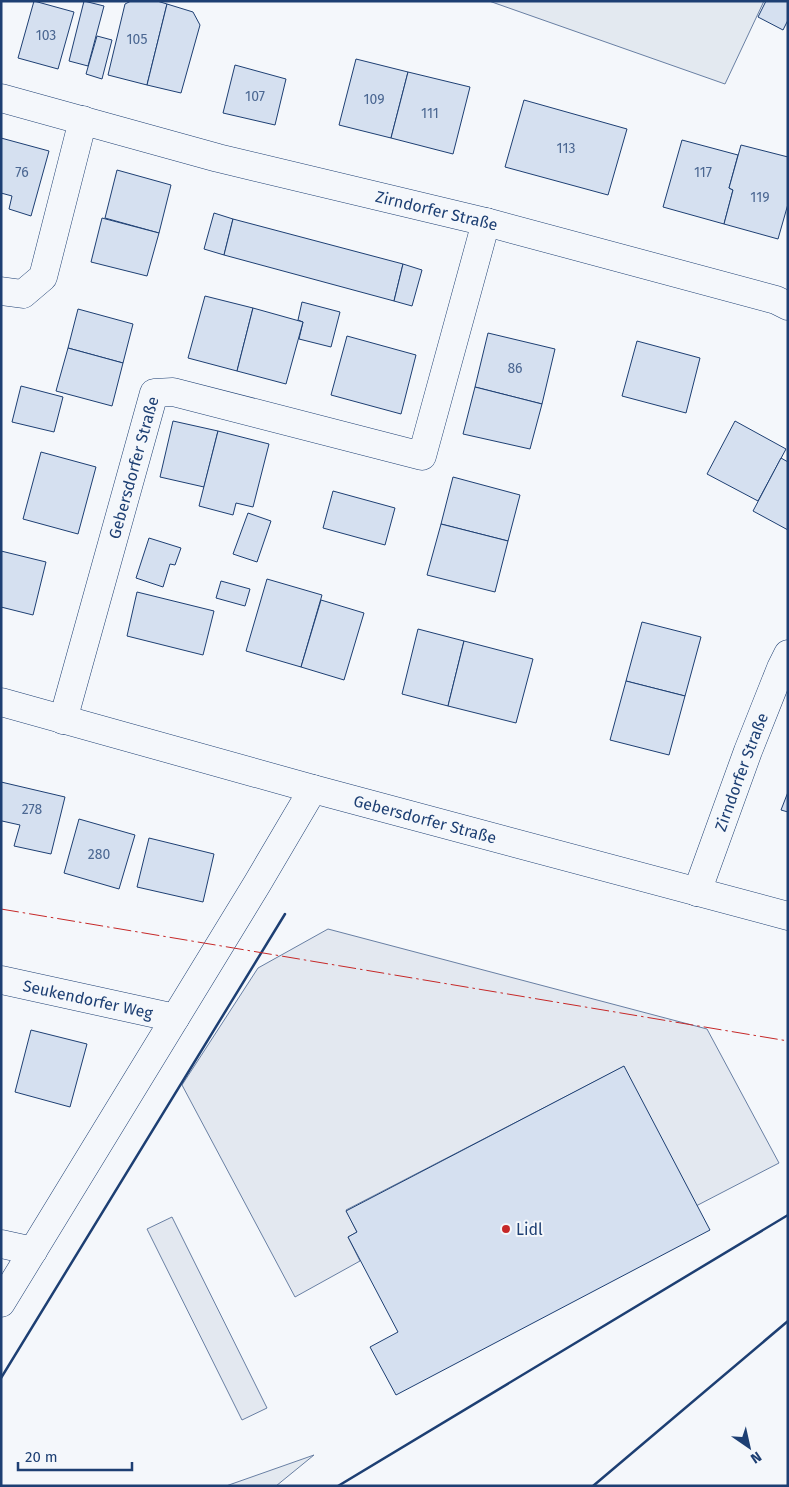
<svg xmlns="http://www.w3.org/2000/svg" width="789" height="1487" font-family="'Fira Sans',sans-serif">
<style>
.green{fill:#e3e9f0;stroke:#687fa3}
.parking{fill:#e3e8f0;stroke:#687fa3}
.building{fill:#d5e0f0;stroke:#1d3f73}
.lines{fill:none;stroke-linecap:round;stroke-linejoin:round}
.minor-casing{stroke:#1d3f73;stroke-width:29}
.major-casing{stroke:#1d3f73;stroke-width:29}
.minor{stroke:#f4f7fb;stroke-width:28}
.major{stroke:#f4f7fb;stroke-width:28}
.wall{stroke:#1d3f73;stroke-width:2.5}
.power{stroke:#c62828;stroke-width:1;stroke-dasharray:18 4 2.5 4;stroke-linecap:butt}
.poi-dot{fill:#c62828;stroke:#f4f7fb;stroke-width:2}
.labels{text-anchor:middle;stroke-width:4;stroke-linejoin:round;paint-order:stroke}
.number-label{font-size:14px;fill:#4b6792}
.street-label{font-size:16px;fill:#1d3f73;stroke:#f4f7fb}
.poi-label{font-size:16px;fill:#1d3f73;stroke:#f4f7fb;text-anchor:start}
</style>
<rect width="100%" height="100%" fill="#f4f7fb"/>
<g class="green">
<polygon points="489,1 764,1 725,84"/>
<polygon points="314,1455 276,1486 226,1486"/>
</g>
<g class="parking">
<polygon points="328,929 707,1029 779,1163 696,1206 623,1067 346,1210 357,1232 348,1237 360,1261 295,1297 182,1085 258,968"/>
<polygon points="172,1217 267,1408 242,1420 147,1229"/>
</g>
<g class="building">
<polygon points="34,1 74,12 58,69 18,58"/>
<polygon points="84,1 104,6 88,66 69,61"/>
<polygon points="131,1 157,1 167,4 147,85 108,75 125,4"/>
<polygon points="766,1 788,1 788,20 783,30 758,17"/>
<polygon points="167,4 193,12 200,25 181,93 147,85"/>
<polygon points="97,36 112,40 102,79 86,74"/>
<polygon points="356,59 408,72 391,138 339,125"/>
<polygon points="235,65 286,79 275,125 223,113"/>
<polygon points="408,72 470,87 453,154 391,138"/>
<polygon points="524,100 627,129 608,195 505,167"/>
<polygon points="1,138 49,151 31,216 9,209 12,196 1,193"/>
<polygon points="682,140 738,155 729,188 733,190 724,224 663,207"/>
<polygon points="741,145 788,157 788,204 778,239 724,224 733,190 729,188"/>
<polygon points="117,170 171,185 159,233 105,218"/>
<polygon points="214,213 233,219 224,255 204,249"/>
<polygon points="102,218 159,233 147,276 91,262"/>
<polygon points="233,219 403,264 394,301 224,255"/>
<polygon points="403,264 422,270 412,306 394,301"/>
<polygon points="205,296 253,308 237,371 188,358"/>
<polygon points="302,302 340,312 331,347 299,339 303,322 298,320"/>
<polygon points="253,308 303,322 286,384 237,371"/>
<polygon points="78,309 133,324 123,363 68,348"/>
<polygon points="488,333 555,349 542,404 475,387"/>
<polygon points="347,336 416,355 401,414 331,395"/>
<polygon points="637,341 700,358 686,413 622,396"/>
<polygon points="68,348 123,363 112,406 56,391"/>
<polygon points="21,386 63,397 54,432 12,422"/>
<polygon points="475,387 542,404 530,449 463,434"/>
<polygon points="173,421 218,431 204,487 160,477"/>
<polygon points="735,421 786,449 758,501 707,474"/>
<polygon points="218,431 269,444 253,507 236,503 233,515 199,506"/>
<polygon points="41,452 96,467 78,534 23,519"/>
<polygon points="781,458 788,462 788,530 753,511"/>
<polygon points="453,477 520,495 508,541 441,524"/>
<polygon points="333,491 395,508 385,545 323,528"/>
<polygon points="248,513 271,521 257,562 233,554"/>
<polygon points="441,524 508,541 495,592 427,575"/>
<polygon points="149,538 181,548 175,565 170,564 163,587 136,578"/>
<polygon points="1,551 46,562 33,615 1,607"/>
<polygon points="267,579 322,595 301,667 246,651"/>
<polygon points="221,581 250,589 245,606 216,598"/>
<polygon points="137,592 214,611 203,655 127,636"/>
<polygon points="321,600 364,613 344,680 301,667"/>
<polygon points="642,622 701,637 685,696 626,681"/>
<polygon points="418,629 464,641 448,706 402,694"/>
<polygon points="464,641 533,659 516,723 448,706"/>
<polygon points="626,681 685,696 669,755 610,740"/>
<polygon points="1,782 65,797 51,854 14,846 20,825 2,821 1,822"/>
<polygon points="788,792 788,812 781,810"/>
<polygon points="79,819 135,835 119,889 64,873"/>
<polygon points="149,838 214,854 203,902 137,887"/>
<polygon points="31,1030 87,1044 70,1107 15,1092"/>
<polygon points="624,1066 710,1230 396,1395 370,1347 398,1332 348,1237 357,1232 346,1211"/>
</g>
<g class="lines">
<defs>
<g id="minor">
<path id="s1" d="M1,98L218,158L486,222L776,300L788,306"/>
<polyline points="1,291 23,294 43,277 83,120"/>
<path id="s2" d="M63,720L154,393L173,392L422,456L486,222"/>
<path id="s3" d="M697,892L748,751L781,668L788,654"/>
<path id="s4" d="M1,980L175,1018"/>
<polyline points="1,1244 33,1251"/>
<polyline points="1,1303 257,884 313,789"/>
</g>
<g id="major">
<path id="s5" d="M1,702L313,789L788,916"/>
</g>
</defs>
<use href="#minor" class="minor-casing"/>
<use href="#major" class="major-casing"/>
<use href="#minor" class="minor"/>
<use href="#major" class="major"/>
<g class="wall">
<polyline points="1,1378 285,914"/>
<polyline points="338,1486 788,1215"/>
<polyline points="593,1486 788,1321"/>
</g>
<polyline class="power" points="1,909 788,1041"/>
</g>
<circle class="poi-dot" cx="506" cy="1229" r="5"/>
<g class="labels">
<g class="number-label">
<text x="46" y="40">103</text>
<text x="137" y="44">105</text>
<text x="255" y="101">107</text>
<text x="374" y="104">109</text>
<text x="430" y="118">111</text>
<text x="566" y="153">113</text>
<text x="22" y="177">76</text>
<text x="703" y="177">117</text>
<text x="760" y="202">119</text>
<text x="515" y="373">86</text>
<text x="32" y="814">278</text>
<text x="99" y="859">280</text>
</g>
<g class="street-label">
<text dy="6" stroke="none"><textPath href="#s1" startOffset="450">Zirndorfer Straße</textPath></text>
<text dy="6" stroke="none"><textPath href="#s2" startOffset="262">Gebersdorfer Straße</textPath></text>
<text dy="6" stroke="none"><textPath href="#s3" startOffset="128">Zirndorfer Straße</textPath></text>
<text dy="6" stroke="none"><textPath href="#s5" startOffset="440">Gebersdorfer Straße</textPath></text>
<text dy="6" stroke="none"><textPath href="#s4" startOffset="89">Seukendorfer Weg</textPath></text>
</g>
<g class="poi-label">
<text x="516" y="1235">Lidl</text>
</g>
</g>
<rect width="789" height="1487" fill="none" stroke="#1d3f73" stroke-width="5"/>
<g transform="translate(749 1447) rotate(146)" stroke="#f4f7fb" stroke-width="4" paint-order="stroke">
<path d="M0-4L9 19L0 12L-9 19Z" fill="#1d3f73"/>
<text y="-8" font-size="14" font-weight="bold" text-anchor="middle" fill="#1d3f73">N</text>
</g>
<path d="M18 1462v8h114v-8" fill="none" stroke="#1d3f73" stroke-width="2.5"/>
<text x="25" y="1462" font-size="15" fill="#1d3f73" stroke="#f4f7fb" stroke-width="4" paint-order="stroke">20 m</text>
</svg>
